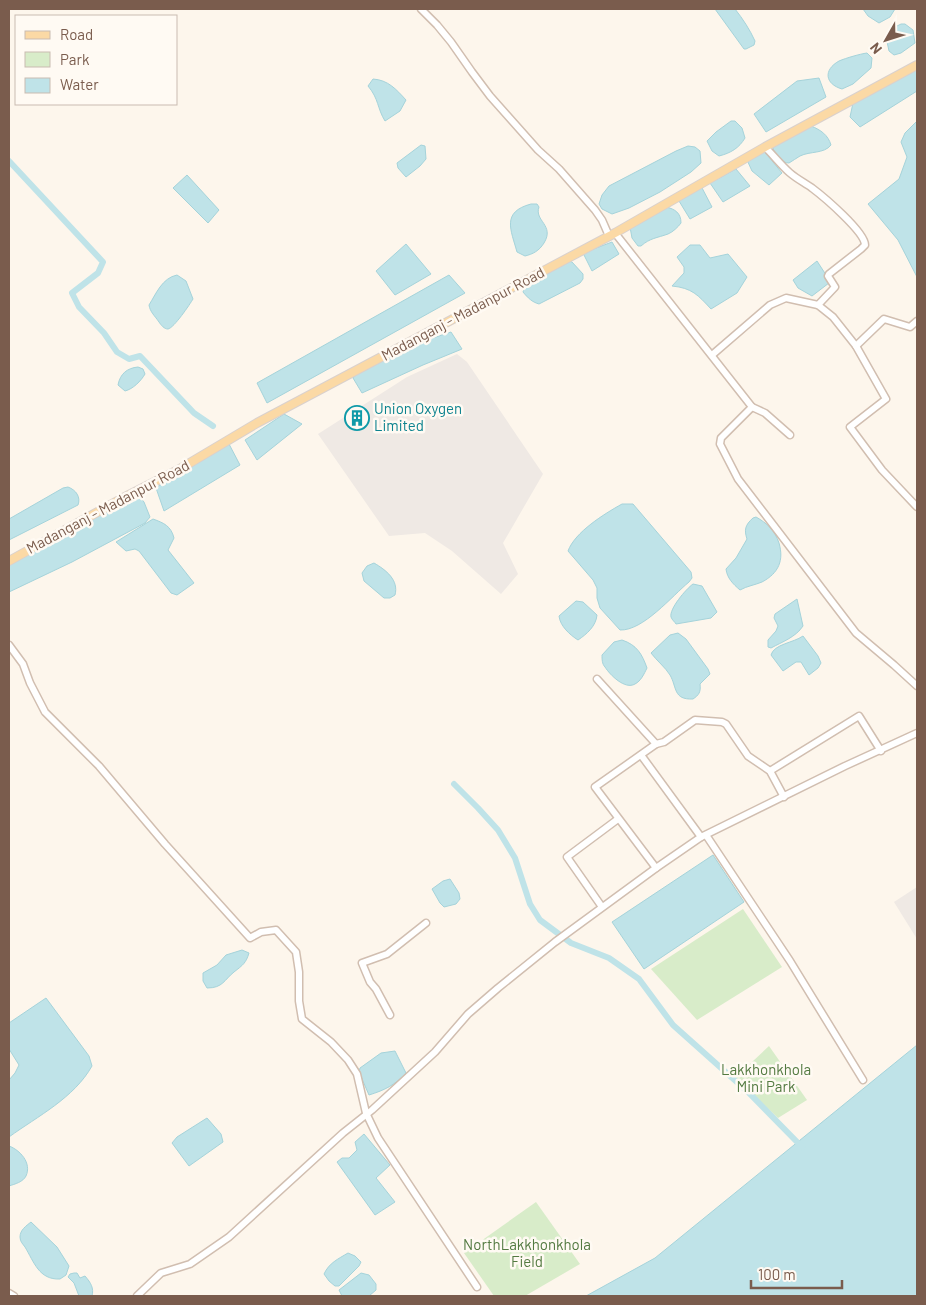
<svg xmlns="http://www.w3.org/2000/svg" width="926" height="1305" font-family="Barlow,sans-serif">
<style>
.industrial{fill:#efe9e4}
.green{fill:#d8ecc9}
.water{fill:#bfe3e8;stroke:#a5d3da}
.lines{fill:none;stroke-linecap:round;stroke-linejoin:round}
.canal{stroke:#bfe3e8;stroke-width:6}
.minor-casing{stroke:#d1beb0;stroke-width:9}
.major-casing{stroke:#dad1cd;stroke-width:10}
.minor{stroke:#fff;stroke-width:6}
.major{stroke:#fbd9a5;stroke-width:8}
.labels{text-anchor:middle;stroke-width:5;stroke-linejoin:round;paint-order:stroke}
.street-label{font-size:15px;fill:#7a5c4d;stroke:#fffaf3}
.culture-label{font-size:15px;fill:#0d838f;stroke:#fffaf3;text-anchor:start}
.park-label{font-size:15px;fill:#537a41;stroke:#fffaf3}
</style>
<rect width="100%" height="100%" fill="#fdf6ec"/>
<g class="industrial">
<polygon points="457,354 467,362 543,474 503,543 518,574 501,594 452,551 425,533 389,536 318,434 407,377"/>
<polygon points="917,887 917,939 894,902"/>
</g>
<g class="green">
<polygon points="743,909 782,967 697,1020 651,969"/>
<polygon points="769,1046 807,1100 778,1118 735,1078"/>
<polygon points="536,1202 580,1264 525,1296 494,1296 464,1253"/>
</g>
<g class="water">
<path d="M715,9H735C743,19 750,30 755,41L754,45L746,49H744Z"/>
<polygon points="863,9 895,9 890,17 879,23 868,16"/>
<polygon points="901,24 905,24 913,30 915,43 901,53 894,55 889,51 886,37 895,27"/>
<path d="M867,53L872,58L871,68L853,84L842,89C825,84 823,70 839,61C846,58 860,54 867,53Z"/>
<polygon points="917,67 917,91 860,127 850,117 853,103"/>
<polygon points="819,78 826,97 766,132 754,114 797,81"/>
<path d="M373,79C388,80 396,89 406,100L400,111L385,121C377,108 379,99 368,86Z"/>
<path d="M731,121H735L742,128L745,138C739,148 731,153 719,156L712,151L707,141L716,132Z"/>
<polygon points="917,121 917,277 898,240 868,204 899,179 907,157 901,142 905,133"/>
<path d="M811,126C821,130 828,135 831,145C824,154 810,151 800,156C796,158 793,161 789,163C782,163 775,156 773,149L774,146Z"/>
<polygon points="421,145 425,146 426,159 420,166 406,177 398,168 397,163"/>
<polygon points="688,146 695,147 700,151 701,163 691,172 660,192 629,208 612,214 602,209 599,204 602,195 609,186 676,151"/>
<polygon points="764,151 782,173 769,185 752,171 747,160"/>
<polygon points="736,169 750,186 723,202 710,183"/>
<polygon points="187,175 219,210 208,223 173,188"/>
<polygon points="701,186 712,207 690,219 679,201"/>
<path d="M531,204H537L539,207C534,221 555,225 544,243C539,251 533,254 525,256L517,252C511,230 501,212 531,204Z"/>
<path d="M666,207C675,209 681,213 681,223C678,227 673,232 668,234C657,238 650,238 641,246H638L632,238L630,227Z"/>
<polygon points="612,242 619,254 592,271 583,253"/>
<polygon points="406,244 431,274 395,295 376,271"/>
<path d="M690,245H700L710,258L728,254L747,277L737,293L711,309C698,295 692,288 672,286L684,273V267L677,257Z"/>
<path d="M569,261L572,262L583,274V279L580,283L539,304C532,302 528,298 523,292L525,286L538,280L556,267Z"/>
<polygon points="817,261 828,278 829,283 812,296 798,288 793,280"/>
<path d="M177,275L186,281L193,299C190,304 174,328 168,329C164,329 161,325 159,322C155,316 150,312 149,305C156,294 162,278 177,275Z"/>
<polygon points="449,275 465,293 267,403 257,383"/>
<path d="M451,332L462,349L423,365L362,393L353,378C372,357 424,341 451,332Z"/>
<path d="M138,367L143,369L145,374C141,381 133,389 125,391L118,385C120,374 127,368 138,367Z"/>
<polygon points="284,414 302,424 257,460 245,440"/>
<polygon points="229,444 240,465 164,511 156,488 169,479"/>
<path d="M68,487C76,490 81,497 78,505L9,540V519L63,488Z"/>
<polygon points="137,494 144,502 150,517 145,523 72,562 9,592 9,565"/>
<path d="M622,504H633L691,572L692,578L689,582C672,596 643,631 620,630L600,608L597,598V588L593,580L568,551C575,532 604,514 622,504Z"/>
<path d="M756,517C767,523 775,531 779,543C784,560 779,573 762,582C755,585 747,586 740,590C733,584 727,578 726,569L736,558L747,539C744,530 745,525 753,518Z"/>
<path d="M153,519C164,523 171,526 174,538L168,550L194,583L177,595L171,593L139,551L135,549L126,551L116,542Z"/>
<path d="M374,563C386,570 399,580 395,595L390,598H384L364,581L362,573L367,566Z"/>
<path d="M693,584L702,586L717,612L711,618L676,624C675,622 672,620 671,617C669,609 686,589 693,584Z"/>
<path d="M797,599L803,626C796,637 782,642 771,648L768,647V640L776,631L778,626L774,618L775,614Z"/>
<path d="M576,601L583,602L597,615C596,626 587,634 578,640C570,635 560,626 559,616Z"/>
<path d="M678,633L686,639L708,669L710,674L700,684C701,692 699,695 693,699C673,700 677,687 670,675C665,667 657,661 651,653L670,635Z"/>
<path d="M803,636L818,656L821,663L818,668L809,675L801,662H796L783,671L771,655C774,644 793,643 803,636Z"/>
<path d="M622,640C637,645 642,654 647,668C644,674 641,681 635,684C625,690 610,675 605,667C602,664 602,659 602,655L614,642Z"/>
<polygon points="713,855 744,902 644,969 612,922"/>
<polygon points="450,879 459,893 460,899 456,904 444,907 440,903 432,889 443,881"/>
<path d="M242,950L249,953C246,963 243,965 234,972C224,980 223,988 207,988L203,981V973L217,965L226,955Z"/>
<path d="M46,998L89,1056L92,1066C74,1098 38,1116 9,1137V1080L15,1073L19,1065L9,1049V1023Z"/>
<polygon points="917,1045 917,1296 586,1296 655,1258"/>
<path d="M395,1051L406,1073C395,1085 385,1090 369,1095L359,1072L360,1068L381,1053Z"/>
<polygon points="207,1118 221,1134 223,1142 189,1166 172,1143 177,1137"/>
<polygon points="364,1134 390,1165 376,1178 395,1202 375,1215 337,1162 342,1158 349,1158 357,1150 355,1142"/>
<path d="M9,1146C20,1150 32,1163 26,1176C23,1182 15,1184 9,1186Z"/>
<path d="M31,1222L57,1247L69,1266L66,1275L60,1279C39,1280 34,1262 25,1247C23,1244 20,1242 20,1237C20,1230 26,1226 31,1222Z"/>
<path d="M348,1253L355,1256L361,1262L359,1266L339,1286H335L329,1281L324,1274C329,1263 338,1259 348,1253Z"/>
<path d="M74,1273H77L80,1278L85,1276C91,1283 94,1288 92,1296H79L74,1283L68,1277L70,1274Z"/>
<polygon points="361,1273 369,1275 376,1284 376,1290 369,1296 342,1296 339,1290"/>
</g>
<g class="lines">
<g class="canal">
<polyline points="9,161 103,262 98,273 72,293 79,307 104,333 117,352 129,359 140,356 194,413 213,426"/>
<polyline points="454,784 478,808 498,830 515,858 530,904 540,920 571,943 609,958 639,979 673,1025 748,1092 802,1147"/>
</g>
<defs>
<g id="minor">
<polyline points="421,9 437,25 451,42 472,72 490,96 538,150 559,169 595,210 602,220 609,236"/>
<path d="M765,147C774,156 781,165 790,173C797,179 805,183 812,188C824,197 865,232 865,245L861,249L829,274L828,276L835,287L818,305"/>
<polyline points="615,233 752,407 721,438 720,444 738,479 856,633 894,665 917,686"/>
<polyline points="856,346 884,319 910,327 917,321"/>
<polyline points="712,355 770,305 786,298 818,305 833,317 856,346 886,399 850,427 882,470 917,507"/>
<polyline points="752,407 765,413 790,435"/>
<polyline points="9,645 23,664 30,683 45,712 99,766 165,844 250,938 261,932 276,930 296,952 299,972 299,1001 302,1019 331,1042 348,1060 357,1074 366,1113 378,1138 477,1287"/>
<polyline points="597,679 656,744 595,787 656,868"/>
<polyline points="656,744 664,742 695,720 722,722 726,724 748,756 770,771 784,797"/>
<polyline points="641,755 701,837"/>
<polyline points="770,771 859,716 881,751"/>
<polyline points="706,835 790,961 863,1080"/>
<polyline points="602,907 567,857 618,819"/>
<polyline points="390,1015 376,989 370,982 362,963 387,954 426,923"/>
<polyline points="9,1293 14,1296"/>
<polyline points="137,1296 161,1273 190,1264 229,1237 343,1133 372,1110 435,1052 468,1014 498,988 555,942 656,868 701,837 845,766 917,733"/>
</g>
<polyline id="major" points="9,561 121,499 178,470 257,423 615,233 765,147 917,65"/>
</defs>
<use href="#minor" class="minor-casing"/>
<use href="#major" class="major-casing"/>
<use href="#minor" class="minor"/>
<use href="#major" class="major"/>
</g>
<defs>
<symbol id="building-ring" viewBox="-11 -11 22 22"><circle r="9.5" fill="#fffaf3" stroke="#0f9aa8" stroke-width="1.5"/><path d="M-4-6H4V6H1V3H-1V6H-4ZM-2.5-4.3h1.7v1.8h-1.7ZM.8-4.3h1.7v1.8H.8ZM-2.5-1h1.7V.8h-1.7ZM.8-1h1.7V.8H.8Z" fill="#0f9aa8"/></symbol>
</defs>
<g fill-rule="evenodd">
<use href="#building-ring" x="343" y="404" width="28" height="28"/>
</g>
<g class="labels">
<g class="street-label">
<text transform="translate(463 314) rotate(-28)" y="5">Madanganj - Madanpur Road</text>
<text transform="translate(108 507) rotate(-28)" y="5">Madanganj - Madanpur Road</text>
</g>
<g class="culture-label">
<text x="374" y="414">Union Oxygen<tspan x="374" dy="17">Limited</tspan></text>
</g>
<g class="park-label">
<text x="766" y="1075">Lakkhonkhola<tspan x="766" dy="17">Mini Park</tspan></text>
<text x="527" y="1250">NorthLakkhonkhola<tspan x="527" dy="17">Field</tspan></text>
</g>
</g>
<rect width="926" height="1305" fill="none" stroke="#7a5c4d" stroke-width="20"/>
<rect x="15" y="15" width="162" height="90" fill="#fffaf3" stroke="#cabbb1"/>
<rect x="25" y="31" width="25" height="8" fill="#fbd9a5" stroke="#cabbb1"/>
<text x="60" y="40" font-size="15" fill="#7a5c4d">Road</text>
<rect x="25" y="52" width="25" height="15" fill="#d8ecc9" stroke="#cabbb1"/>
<text x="60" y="65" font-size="15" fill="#7a5c4d">Park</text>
<rect x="25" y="78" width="25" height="15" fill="#bfe3e8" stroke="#cabbb1"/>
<text x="60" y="90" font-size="15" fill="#7a5c4d">Water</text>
<g transform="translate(886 40) rotate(231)" stroke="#fffaf3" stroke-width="4" paint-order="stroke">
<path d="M0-4L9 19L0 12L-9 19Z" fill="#7a5c4d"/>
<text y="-8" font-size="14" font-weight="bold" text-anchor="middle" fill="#7a5c4d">N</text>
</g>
<path d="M751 1280v8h91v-8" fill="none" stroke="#7a5c4d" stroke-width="2.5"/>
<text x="758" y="1280" font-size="15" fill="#7a5c4d" stroke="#fffaf3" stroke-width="4" paint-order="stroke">100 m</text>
</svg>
